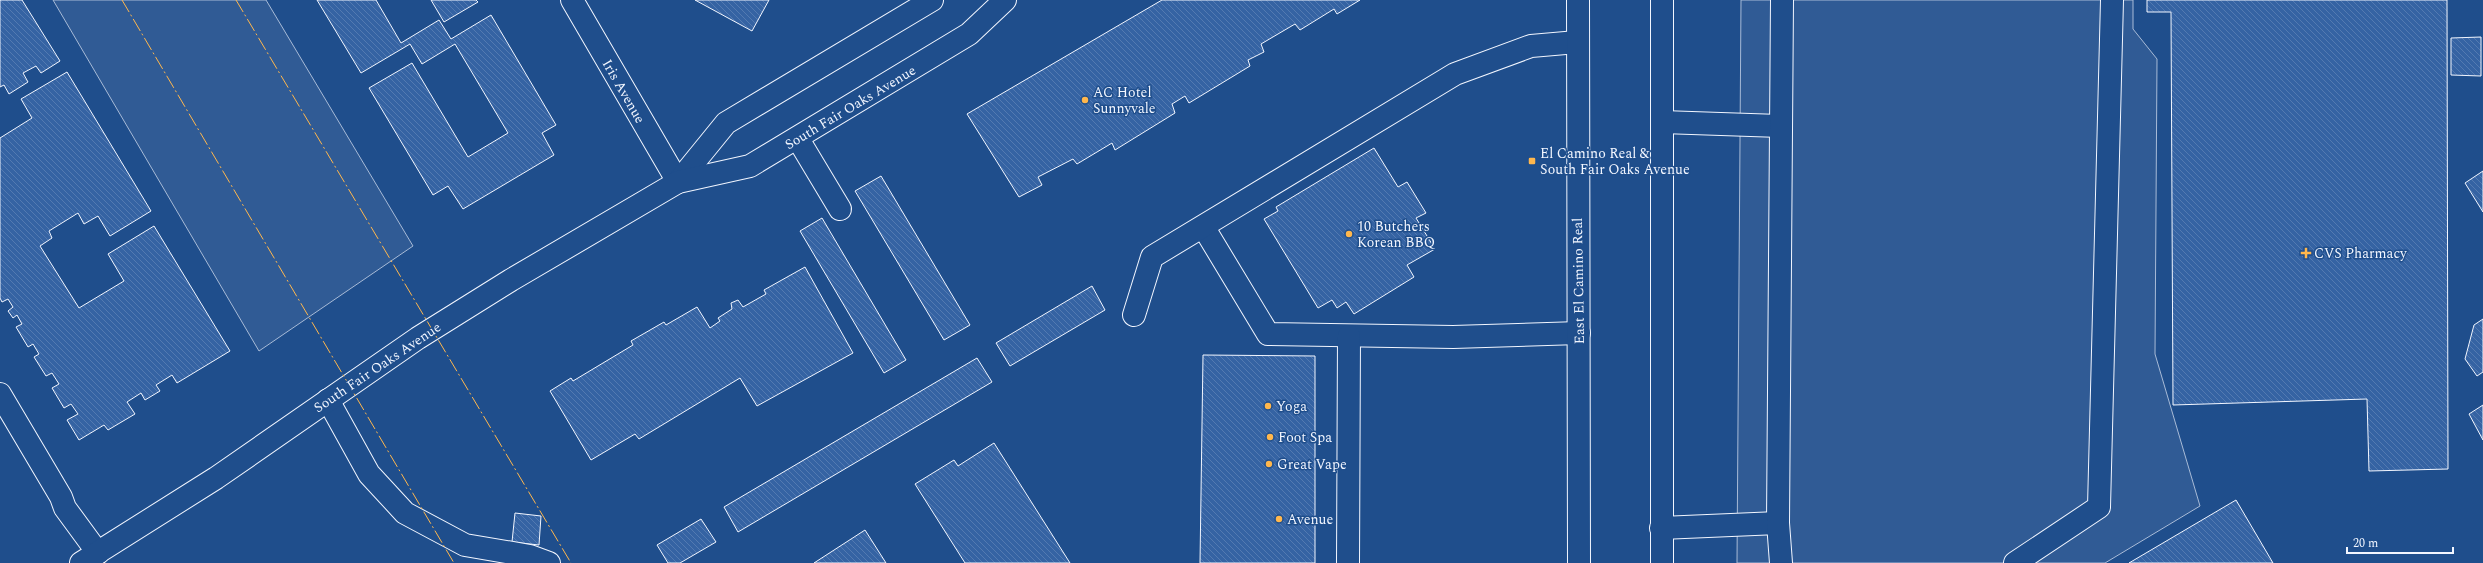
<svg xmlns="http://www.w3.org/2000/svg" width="2483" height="563" font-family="Spectral,serif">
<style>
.built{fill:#305b95;stroke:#a8bbd7}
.building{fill:url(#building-back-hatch);stroke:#f2f6ff}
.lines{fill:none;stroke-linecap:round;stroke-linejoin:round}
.minor-casing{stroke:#f2f6ff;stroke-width:24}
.major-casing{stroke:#f2f6ff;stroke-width:24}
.minor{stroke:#1f4e8c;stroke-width:22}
.major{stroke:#1f4e8c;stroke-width:22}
.power{stroke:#ffb74d;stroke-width:1;stroke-dasharray:14 3 2 3;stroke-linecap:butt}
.poi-dot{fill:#ffb74d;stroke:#1f4e8c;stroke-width:1.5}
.labels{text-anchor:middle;stroke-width:3;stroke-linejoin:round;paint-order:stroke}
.street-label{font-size:14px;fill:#f2f6ff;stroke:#1f4e8c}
.poi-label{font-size:14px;fill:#f2f6ff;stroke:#1f4e8c;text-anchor:start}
</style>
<defs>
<pattern id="building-back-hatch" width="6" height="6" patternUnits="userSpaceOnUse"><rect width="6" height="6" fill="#3563a3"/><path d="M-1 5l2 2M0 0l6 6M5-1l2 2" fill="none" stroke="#537ab1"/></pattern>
</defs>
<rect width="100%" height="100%" fill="#1f4e8c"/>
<g class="built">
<polygon points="53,0 266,0 413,246 259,351"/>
<polygon points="1741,0 2133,0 2133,29 2157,59 2155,354 2200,506 2105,563 1737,563"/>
</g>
<g class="building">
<polygon points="0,0 22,0 60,61 41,73 36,66 23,73 28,82 9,94 4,85 0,87"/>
<polygon points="317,0 376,0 401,43 439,20 451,39 491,15 556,125 542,133 554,155 463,209 448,186 433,195 369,88 412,63 468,157 508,133 455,44 422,64 410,44 361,73"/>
<polygon points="431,0 476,0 478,2 444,22"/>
<polygon points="695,0 769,0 752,31"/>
<polygon points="1162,0 1360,0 1337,14 1334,9 1300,30 1295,24 1261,44 1264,52 1248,60 1250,66 1189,103 1185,96 1172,104 1175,113 1115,150 1112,143 1077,164 1073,159 1038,177 1042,185 1019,197 967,114"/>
<polygon points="2147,0 2447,0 2448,469 2369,471 2367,399 2173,405 2171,12 2147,12"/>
<polygon points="2481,37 2481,76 2451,75 2451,38"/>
<polygon points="67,72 151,211 110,236 98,216 84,224 78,213 49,231 52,238 40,246 79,308 124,281 108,254 154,226 230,351 177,383 172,375 156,385 160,391 145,400 141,393 127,402 135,414 108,430 104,425 79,440 67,420 78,414 71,404 64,408 52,388 59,384 52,373 46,376 34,357 39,354 33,344 28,347 16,327 22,324 17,315 13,318 8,311 13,307 8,299 2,302 0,298 0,138 32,118 21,99"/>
<polygon points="1374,148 1398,187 1407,182 1426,213 1416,218 1435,249 1407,265 1414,277 1354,314 1346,302 1337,308 1332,300 1318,308 1264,219 1278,211 1276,207"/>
<polygon points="2483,171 2483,212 2465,183"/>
<polygon points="881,176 970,325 944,340 855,191"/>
<polygon points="822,218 906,360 884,373 800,231"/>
<polygon points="805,267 853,353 757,406 740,378 639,439 635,434 591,460 550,391 571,378 573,381 633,345 631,341 664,322 666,325 697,307 710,328 720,321 718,318 732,309 731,303 738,300 743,307 766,294 764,290"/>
<polygon points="1092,286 1105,310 1010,366 996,343"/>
<polygon points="2483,319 2483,372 2477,376 2465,359 2474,325"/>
<polygon points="1203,355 1315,356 1315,563 1200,563"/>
<polygon points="977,358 992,382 738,532 724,507"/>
<polygon points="2483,405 2483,440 2469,414"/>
<polygon points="994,443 1070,563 965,563 915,484 954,460 958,466"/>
<polygon points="2236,500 2273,563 2129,563"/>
<polygon points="515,513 541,516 539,545 512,542"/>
<polygon points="701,519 716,542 680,563 668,563 657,545"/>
<polygon points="865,530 886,563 814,563"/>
</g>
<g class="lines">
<defs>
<g id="minor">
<polyline points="572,0 678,182"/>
<polyline points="1662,122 1781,126"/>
<polyline points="798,139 840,209"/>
<polyline points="1204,228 1268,334 1453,337 1579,333"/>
<polyline points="1134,315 1152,257 1455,74 1531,46 1577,42"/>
<polyline points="0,394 61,497 65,508 98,553"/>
<polyline points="328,400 369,474 405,513 465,545 530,556 549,563"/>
<polyline points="1661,528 1778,523"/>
<polyline points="1348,563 1349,336"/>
<polyline points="1781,563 1778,523 1782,0"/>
<polyline points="2015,563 2099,507 2112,0"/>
</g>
<g id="major">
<polyline points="1578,0 1579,563"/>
<polyline points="678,182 726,123 932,0"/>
<polyline points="81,563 216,478 418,338 511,280 678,182 750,166 969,34 1005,0"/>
<polyline points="1662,563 1662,0"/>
</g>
</defs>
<use href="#minor" class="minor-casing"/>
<use href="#major" class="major-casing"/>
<use href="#minor" class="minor"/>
<use href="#major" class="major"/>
<g class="power">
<polyline points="122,0 454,563"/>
<polyline points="236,0 571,563"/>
</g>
</g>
<g class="poi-dot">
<circle cx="1085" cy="100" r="4"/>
<rect x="1528" y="157" width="8" height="8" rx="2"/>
<circle cx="1349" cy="234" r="4"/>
<path d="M2304 247h4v4h4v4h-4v4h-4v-4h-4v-4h4z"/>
<circle cx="1268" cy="406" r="4"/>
<circle cx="1270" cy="437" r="4"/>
<circle cx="1269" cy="464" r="4"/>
<circle cx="1279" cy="519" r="4"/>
</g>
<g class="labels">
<g class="street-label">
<text transform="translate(624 91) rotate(60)" y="5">Iris Avenue</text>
<text transform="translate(850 107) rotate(-31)" y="5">South Fair Oaks Avenue</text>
<text transform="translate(1578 281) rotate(-91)" y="5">East El Camino Real</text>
<text transform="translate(377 367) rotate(-34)" y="5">South Fair Oaks Avenue</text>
</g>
<g class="poi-label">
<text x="1093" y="97">AC Hotel<tspan x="1093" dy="16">Sunnyvale</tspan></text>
<text x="1540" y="158">El Camino Real &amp;<tspan x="1540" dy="16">South Fair Oaks Avenue</tspan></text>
<text x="1357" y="231">10 Butchers<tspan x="1357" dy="16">Korean BBQ</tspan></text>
<text x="2314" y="258">CVS Pharmacy</text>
<text x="1276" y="411">Yoga</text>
<text x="1278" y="442">Foot Spa</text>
<text x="1277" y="469">Great Vape</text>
<text x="1287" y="524">Avenue</text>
</g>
</g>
<path d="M2347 547v6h106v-6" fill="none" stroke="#f2f6ff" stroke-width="2"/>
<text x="2353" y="547" font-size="12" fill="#f2f6ff" stroke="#1f4e8c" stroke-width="3" paint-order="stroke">20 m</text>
</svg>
